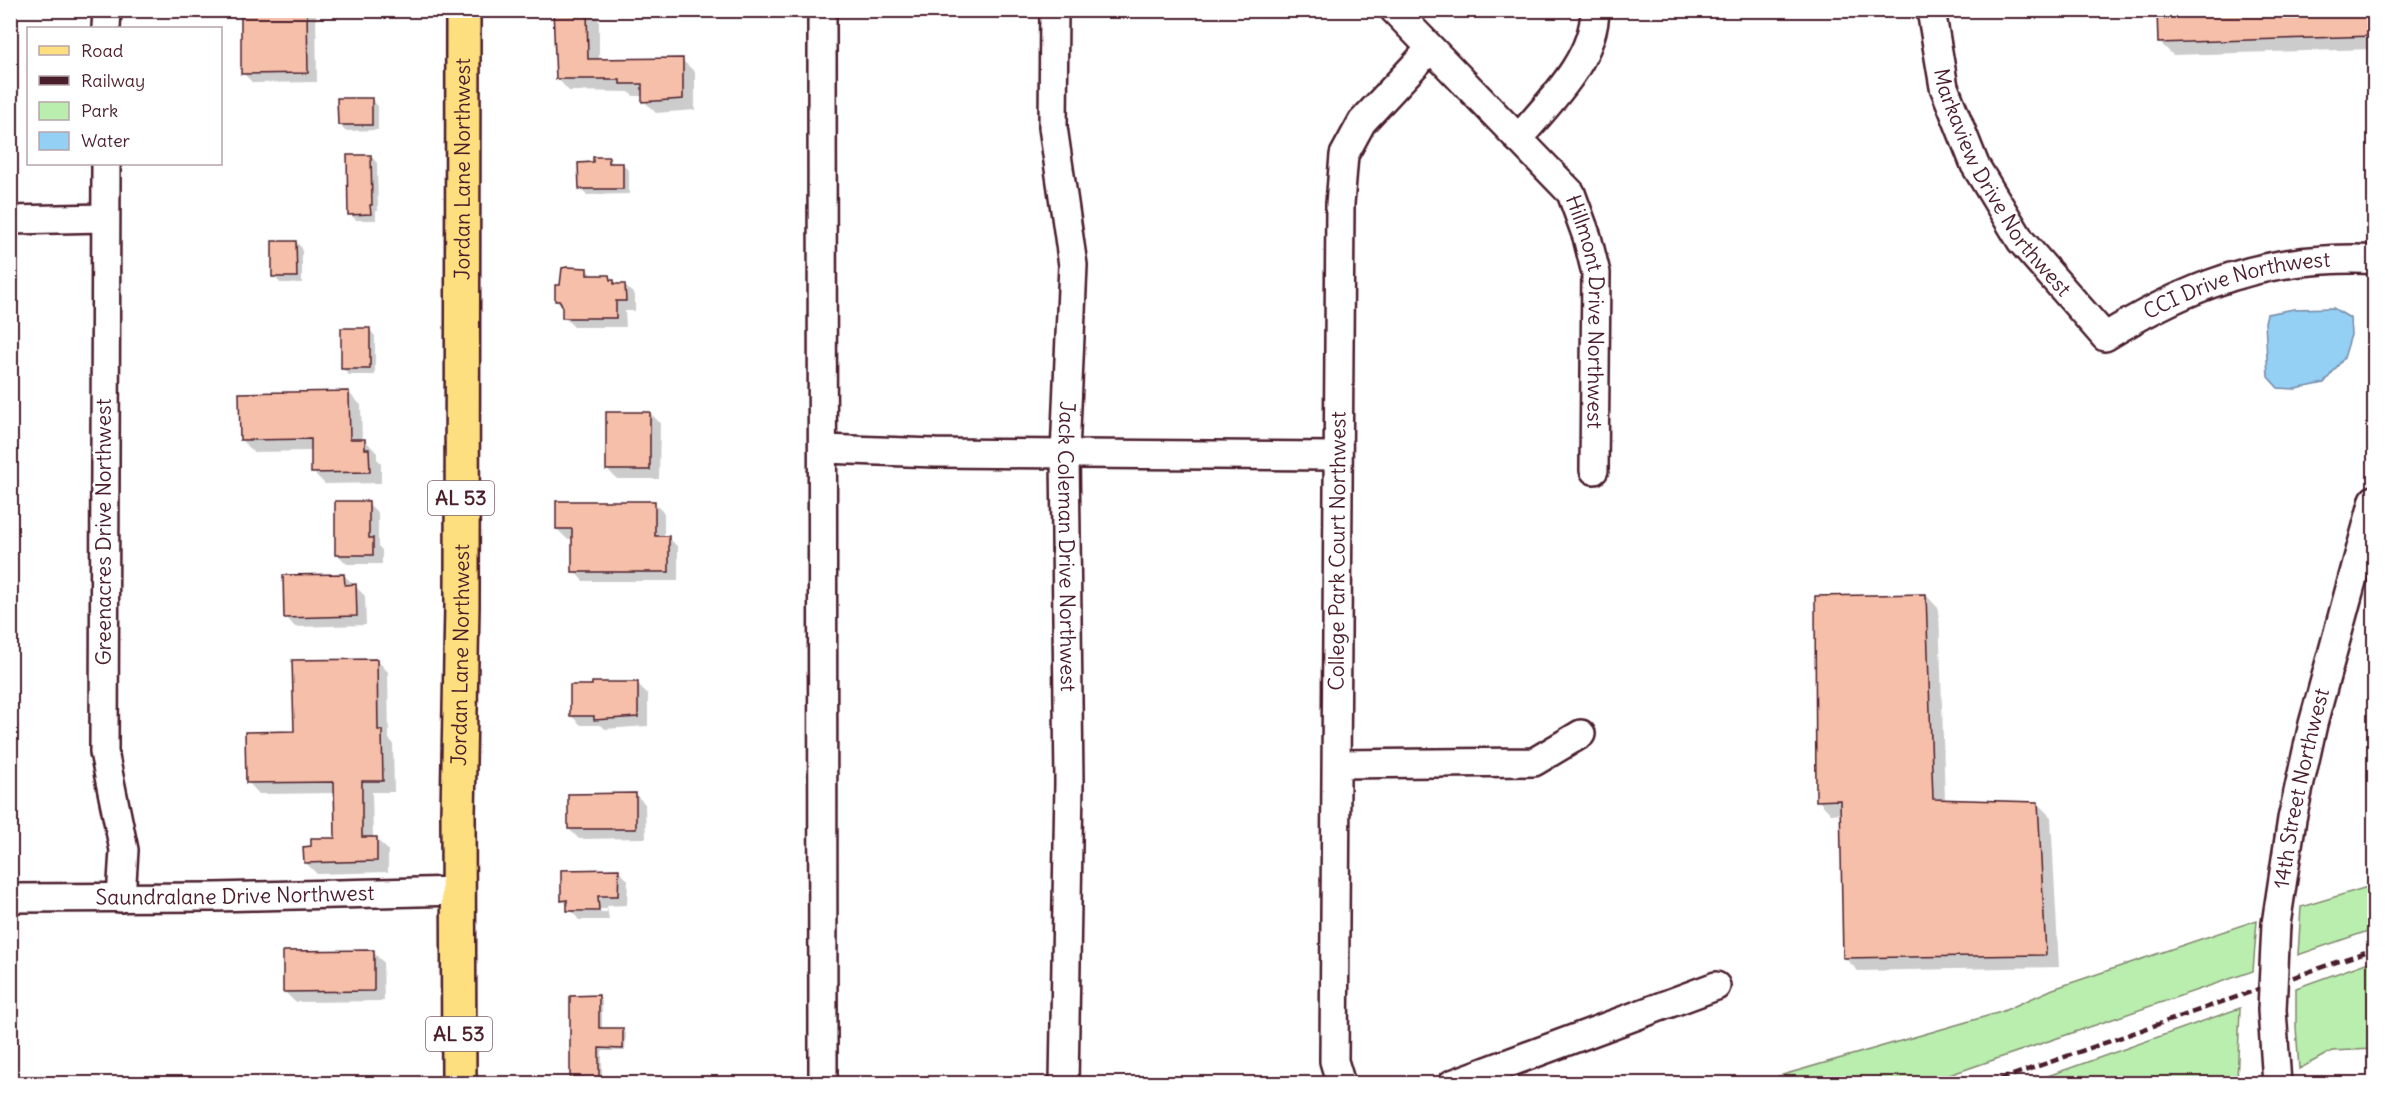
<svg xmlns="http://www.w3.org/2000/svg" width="2385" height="1094" font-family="Delius,sans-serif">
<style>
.green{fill:#b9eeaf;stroke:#82866d;stroke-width:1.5}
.water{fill:#94cff4;stroke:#7689a4;stroke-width:1.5}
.shadow{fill:#0003;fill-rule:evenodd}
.building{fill:#f6bfa9;stroke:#4a1f2b;stroke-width:1.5}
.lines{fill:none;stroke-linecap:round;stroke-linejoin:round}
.minor-casing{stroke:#4a1f2b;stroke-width:32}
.major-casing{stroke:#4a1f2b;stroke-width:38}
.minor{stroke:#fff;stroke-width:27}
.major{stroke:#fedf80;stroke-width:33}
.rail{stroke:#4a1f2b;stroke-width:4.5;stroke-dasharray:9 4.5;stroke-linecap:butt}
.minor-bridge-casing{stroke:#4a1f2b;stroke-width:32;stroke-linecap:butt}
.minor-bridge{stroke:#fff;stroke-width:27}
.labels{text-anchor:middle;stroke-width:5;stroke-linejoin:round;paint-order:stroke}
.shield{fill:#fff;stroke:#80626b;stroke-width:1.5}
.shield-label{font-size:20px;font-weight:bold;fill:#4a1f2b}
.street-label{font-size:21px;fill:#4a1f2b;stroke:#fff}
</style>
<rect width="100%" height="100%" fill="#fff"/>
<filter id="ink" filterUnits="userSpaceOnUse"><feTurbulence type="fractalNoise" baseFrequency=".0167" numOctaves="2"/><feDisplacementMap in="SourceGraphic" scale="12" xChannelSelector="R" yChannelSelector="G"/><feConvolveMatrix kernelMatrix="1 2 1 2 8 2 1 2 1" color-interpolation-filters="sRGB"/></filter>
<g filter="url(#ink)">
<g class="green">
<polygon points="2374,885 2374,929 2298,955 2301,907"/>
<polygon points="2257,920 2253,971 1926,1083 1755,1083 2001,1012 2053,989"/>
<polygon points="2374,960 2374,1049 2332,1051 2299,1069 2296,1027 2296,988"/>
<polygon points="2240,1008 2237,1083 2027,1083 2028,1083"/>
</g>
<polygon class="water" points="2333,308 2350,318 2351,335 2344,358 2324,383 2296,389 2278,388 2268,377 2265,322 2267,314 2294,309"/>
<g class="shadow">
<polygon points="242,10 316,10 317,82 253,83 243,73"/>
<polygon points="555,10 599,10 599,61 682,60 695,72 695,110 656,113 644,101 644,96 633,96 629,92 569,91 557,78"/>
<polygon points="2158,10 2374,10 2374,49 2173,55 2159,42"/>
<polygon points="372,100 378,106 378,130 345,131 339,124"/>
<polygon points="371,156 377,163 378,211 376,211 376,220 356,220 350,214"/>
<polygon points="609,159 614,164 623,164 629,171 629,194 587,195 580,188 595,164"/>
<polygon points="296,242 302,248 302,283 280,283 274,276"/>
<polygon points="586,269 594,277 609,277 618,286 625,286 635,295 635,311 625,311 626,327 574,327 564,317 564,308 556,301 561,286"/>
<polygon points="369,329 375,336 375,375 349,375 343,369"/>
<polygon points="349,393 361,405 362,440 365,440 377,453 377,459 381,463 381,483 325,484 313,472 312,451 254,452 241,440"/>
<polygon points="650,413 660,423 659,479 617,479 607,469"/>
<polygon points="368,503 378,513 378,546 382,550 382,564 347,564 337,554"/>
<polygon points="654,503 664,513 664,537 668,537 678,547 678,581 583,581 574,571 573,539 567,539 557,529"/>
<polygon points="344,575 365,596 366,625 295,627 286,617"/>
<polygon points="1926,595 1939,609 1945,801 2038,804 2051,817 2059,967 1858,971 1844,957 1842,813 1831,814 1818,800"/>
<polygon points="377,660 388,672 389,739 393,743 394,792 372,792 373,839 376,839 388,850 388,872 317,874 305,862 337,839 336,793 259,794 248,782 295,732"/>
<polygon points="638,684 648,694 648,726 605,729 601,725 581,725 571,716"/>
<polygon points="635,794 645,804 646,838 579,839 569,829"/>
<path d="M618,870L628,880L627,905L607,906L609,920H579L563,900ZM574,909H607V912H577Z"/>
<polygon points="373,952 383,962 384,1001 295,1002 285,992"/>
<polygon points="599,997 602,1000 602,1029 622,1029 626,1033 625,1051 602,1051 602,1084 573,1084"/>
</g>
<g class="building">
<polygon points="241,10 307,10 308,73 241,74"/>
<polygon points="553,10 587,10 588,59 683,58 683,99 642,102 642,84 620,84 620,80 606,80 606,79 556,79"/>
<polygon points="2157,10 2374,10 2374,36 2158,43"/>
<polygon points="337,98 372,98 372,125 338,125"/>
<polygon points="347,155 371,155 372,205 370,205 371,214 348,215"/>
<polygon points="593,157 609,157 609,163 623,163 623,189 579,189 578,163 593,162"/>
<polygon points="272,241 296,241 297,277 272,277"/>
<polygon points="567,267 587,268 587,275 609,275 610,280 614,280 614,284 625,284 626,301 616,301 616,318 562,318 562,305 560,301 555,301 555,285 560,285 562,268"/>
<rect x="341" y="328" width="29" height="41"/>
<polygon points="349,391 350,439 365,439 365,449 369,449 370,472 311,473 311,439 240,440 239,393"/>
<rect x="606" y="412" width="44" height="58"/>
<polygon points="335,501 369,501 369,538 373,538 373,555 335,555"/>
<polygon points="556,501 655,501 655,536 669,536 669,572 572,572 572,529 556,529"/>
<polygon points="344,574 345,585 356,584 357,616 284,618 283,575"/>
<polygon points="1926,594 1933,799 2038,802 2046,955 1843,958 1840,800 1816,801 1815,596"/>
<polygon points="377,659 378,730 382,730 383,781 362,781 362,837 377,837 377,861 304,863 303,847 311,846 311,838 335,838 334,782 246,783 245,732 294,731 292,660"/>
<polygon points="592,682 638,682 638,717 594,720 594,716 570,716 570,685 592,685"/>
<polygon points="636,793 636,829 568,829 568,794"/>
<polygon points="619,869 618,896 598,896 599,911 567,911 567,900 561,901 561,870"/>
<polygon points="374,950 374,991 283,992 283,951"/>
<polygon points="599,995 599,1028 623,1028 623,1049 599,1048 599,1083 570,1083 570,996"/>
</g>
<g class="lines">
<defs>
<g id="minor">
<polyline points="822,10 823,1084"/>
<path id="s1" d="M1054,10L1053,127L1073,265L1065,454L1069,782L1064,1084"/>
<path id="s2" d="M1394,10L1571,193L1587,237L1596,273L1594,470"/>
<path id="s3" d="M1931,10L1944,87L1975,165L2021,241L2105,337C2172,295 2244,264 2324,260C2341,259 2357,258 2374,260"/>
<polyline points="106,28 107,10"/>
<path d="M1518,139C1548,103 1594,61 1595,10"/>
<polyline points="106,164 104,752 124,850 121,898"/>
<polyline points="10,220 105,218"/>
<polyline points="823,449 935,453 1336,456"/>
<polyline points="1337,764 1534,762 1581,734"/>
<path id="s4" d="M10,898L215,897L459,891"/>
<path id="s5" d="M2276,924L2292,819L2313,724L2374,500"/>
<path id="s6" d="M1341,1084L1334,1061L1340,204L1344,155L1362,122L1430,49"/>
<polyline points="1452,1084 1716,986"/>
</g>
<g id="major">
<path id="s7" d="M459,1084L458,814L462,606L463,10"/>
</g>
</defs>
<use href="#minor" class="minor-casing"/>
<use href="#major" class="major-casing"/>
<use href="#minor" class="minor"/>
<use href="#major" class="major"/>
<polyline class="rail" points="1987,1084 2374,949"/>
<defs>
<polyline id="minor-bridge" points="2276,924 2272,1010 2277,1084"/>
</defs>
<use href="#minor-bridge" class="minor-bridge-casing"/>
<use href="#minor-bridge" class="minor-bridge"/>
</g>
</g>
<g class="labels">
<g class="shield">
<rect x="428" y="481" width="66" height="34" rx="4.5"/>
<rect x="426" y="1017" width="66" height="34" rx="4.5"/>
</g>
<g class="shield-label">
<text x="461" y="505">AL 53</text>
<text x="459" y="1041">AL 53</text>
</g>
<g class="street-label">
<text dy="7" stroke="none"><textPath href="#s7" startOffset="915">Jordan Lane Northwest</textPath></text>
<text dy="7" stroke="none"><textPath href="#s3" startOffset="190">Markaview Drive Northwest</textPath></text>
<text dy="7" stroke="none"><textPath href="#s3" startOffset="522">CCI Drive Northwest</textPath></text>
<text dy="7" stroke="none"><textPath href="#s2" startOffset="376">Hillmont Drive Northwest</textPath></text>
<text transform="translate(104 532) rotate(-90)" y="7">Greenacres Drive Northwest</text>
<text dy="7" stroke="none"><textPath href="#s1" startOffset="538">Jack Coleman Drive Northwest</textPath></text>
<text dy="7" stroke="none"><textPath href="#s6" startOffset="534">College Park Court Northwest</textPath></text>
<text dy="7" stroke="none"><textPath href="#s7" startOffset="429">Jordan Lane Northwest</textPath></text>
<text dy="7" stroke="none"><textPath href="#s5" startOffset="138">14th Street Northwest</textPath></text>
<text dy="7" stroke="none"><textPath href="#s4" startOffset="225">Saundralane Drive Northwest</textPath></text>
</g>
</g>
<rect width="2385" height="1094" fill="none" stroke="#fff" stroke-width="36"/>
<rect x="18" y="18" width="2349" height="1058" fill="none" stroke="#4a1f2b" stroke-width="2" filter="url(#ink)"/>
<rect x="27" y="27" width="195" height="138" fill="#ffffff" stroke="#b7a5aa" stroke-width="1.5"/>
<rect x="39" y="46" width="30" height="9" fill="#fedf80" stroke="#b7a5aa" stroke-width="1.5"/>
<text x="81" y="57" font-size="18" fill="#4a1f2b">Road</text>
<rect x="39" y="76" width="30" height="9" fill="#4a1f2b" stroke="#b7a5aa" stroke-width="1.5"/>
<text x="81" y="87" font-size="18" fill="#4a1f2b">Railway</text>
<rect x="39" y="102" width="30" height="18" fill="#b9eeaf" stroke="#b7a5aa" stroke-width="1.5"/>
<text x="81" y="117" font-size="18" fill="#4a1f2b">Park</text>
<rect x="39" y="132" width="30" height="18" fill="#94cff4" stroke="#b7a5aa" stroke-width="1.5"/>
<text x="81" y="147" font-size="18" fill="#4a1f2b">Water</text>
</svg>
